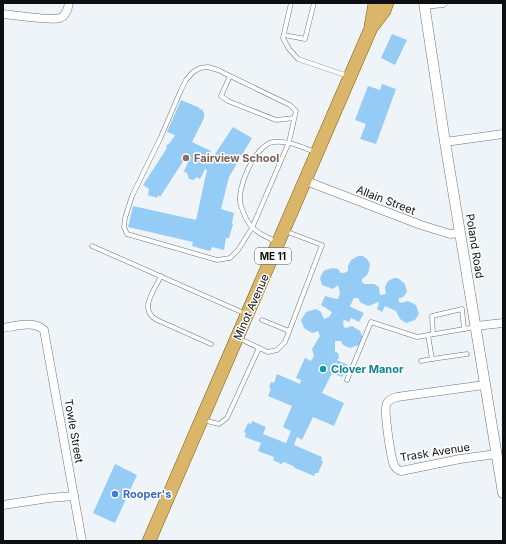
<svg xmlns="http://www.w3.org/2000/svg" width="506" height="544" font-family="Inter,sans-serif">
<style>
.building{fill:#94ccf5}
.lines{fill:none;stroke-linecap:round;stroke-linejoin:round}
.service-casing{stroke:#6f7377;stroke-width:5}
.minor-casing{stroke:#6f7377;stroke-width:9}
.tertiary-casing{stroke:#6f7377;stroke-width:11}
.primary-casing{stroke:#825c0b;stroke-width:14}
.service{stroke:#fff;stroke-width:4}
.minor{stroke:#fff;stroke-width:8}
.tertiary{stroke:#fff;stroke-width:10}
.primary{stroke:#dab66b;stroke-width:13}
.education-dot{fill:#8d6e63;stroke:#fff;stroke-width:1.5}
.culture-dot{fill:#0f9aa8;stroke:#fff;stroke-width:1.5}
.shop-dot{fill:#3f7fe0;stroke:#fff;stroke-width:1.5}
.labels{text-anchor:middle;stroke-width:3;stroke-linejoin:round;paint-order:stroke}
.shield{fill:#fff;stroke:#565758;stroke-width:1}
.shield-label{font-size:10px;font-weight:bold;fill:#0d0f10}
.education-label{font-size:11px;font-weight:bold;fill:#785e54;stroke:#fff;text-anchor:start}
.street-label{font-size:11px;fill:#0d0f10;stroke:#fff}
.culture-label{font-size:11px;font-weight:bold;fill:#0d838f;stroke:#fff;text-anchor:start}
.shop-label{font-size:11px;font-weight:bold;fill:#366cbe;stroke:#fff;text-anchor:start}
</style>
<rect width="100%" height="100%" fill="#eff4f8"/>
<g class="building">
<polygon points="392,34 407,40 395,65 381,58"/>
<polygon points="382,84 396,89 376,144 360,139 366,124 355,120 368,86 380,90"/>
<polygon points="181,100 200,108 199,110 202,109 204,113 204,118 192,142 211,151 209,156 213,157 233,127 252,138 229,177 221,209 234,213 232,223 233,224 229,238 226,238 224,250 212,247 210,251 192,246 193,242 128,227 133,206 196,220 207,170 205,169 200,179 196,177 194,180 189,179 187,173 184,172 188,162 184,160 160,197 158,195 157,198 148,195 149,189 143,185 167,148 166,146 168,144 170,143 175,135 167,132"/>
<polygon points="358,256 363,256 367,259 370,264 369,270 367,275 362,279 362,282 364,284 374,284 379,287 380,295 386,294 385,287 388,281 394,278 398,278 405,284 407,292 403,297 398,299 400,303 408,301 416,305 419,314 415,320 406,323 400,319 396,311 385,306 382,312 377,309 379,303 378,302 369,306 361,303 358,298 354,298 350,306 351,307 364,313 359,322 351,318 349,322 342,319 344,321 343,323 344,327 346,328 352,326 360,331 363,338 359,345 350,348 343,345 341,341 335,341 335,352 338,353 339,357 337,360 348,365 342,377 332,373 322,393 344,403 334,426 313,417 302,440 297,437 294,445 322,457 321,460 323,462 318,473 315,473 314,476 295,468 293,466 284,462 281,464 273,460 274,457 258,451 261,443 245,437 246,433 244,432 248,423 251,424 252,421 266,427 263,434 286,443 291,431 283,427 292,406 268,396 271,389 269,388 271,382 274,383 277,374 300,384 301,380 296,378 305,358 311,361 314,356 312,349 320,336 318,331 312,333 304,328 301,320 306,312 316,309 321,312 324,319 329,317 332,312 321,305 325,296 332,298 338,299 340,293 338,285 333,289 322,285 320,278 323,272 325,270 333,268 338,269 341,273 344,273 348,271 348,266 351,260"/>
<polygon points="115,464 137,475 115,523 93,513"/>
</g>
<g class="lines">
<defs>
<g id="service">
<polyline points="291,3 283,38 289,49 298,59 348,76"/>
<polyline points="284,35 305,39 314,3"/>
<polyline points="230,76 218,70 208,67 200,68 193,72 186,80 181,90 160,139 132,196 125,218 124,227 127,234 217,260 230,258 238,250 252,228 289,142 296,111 290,105 230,76 221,96 228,101 276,120 294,118"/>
<path d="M277,242C269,238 259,234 253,228C248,224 243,212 241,206C235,190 255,145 273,142C287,140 302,147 315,152"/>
<polyline points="92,246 246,314"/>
<path d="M161,276C154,291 138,310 157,320L211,344"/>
<polyline points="262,320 289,331"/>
<polyline points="433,334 432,316 462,309 464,329"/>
<polyline points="428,335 432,359 467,354"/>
<polyline points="238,338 268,352 277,350 285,342 322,245 285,231"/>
<polyline points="421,361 432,359"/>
<polyline points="347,380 371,322 417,337 476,327"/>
<polyline points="203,420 219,424 227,418 259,348"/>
</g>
<g id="minor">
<polyline points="425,5 443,3"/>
<path d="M3,14C14,15 51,21 60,18C66,16 68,9 69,3"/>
<polyline points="445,142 503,134"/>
<polyline points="306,181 421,225 450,234 460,233"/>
<polyline points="476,326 503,323"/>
<path d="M3,328C16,326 34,320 44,330L82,541"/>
<path d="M484,385L397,397C393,398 389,400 387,403C383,409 391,458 394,465C396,469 398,470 401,471L460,459L496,454"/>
<polyline points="3,505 49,498 74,496"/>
</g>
<polyline id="tertiary" points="424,3 445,142 503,493"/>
<g id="primary">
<polyline points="371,26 375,3"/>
<polyline points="149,541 371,28 384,11 387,3"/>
</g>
</defs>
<use href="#service" class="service-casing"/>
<use href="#minor" class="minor-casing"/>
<use href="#tertiary" class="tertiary-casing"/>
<use href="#primary" class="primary-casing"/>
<use href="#service" class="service"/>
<use href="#minor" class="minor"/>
<use href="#tertiary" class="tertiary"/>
<use href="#primary" class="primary"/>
</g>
<circle class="education-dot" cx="186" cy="158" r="4"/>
<circle class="culture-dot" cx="323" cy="369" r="4"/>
<circle class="shop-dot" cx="115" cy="494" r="4"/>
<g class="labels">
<rect class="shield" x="255" y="248" width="36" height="16" rx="3"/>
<g class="shield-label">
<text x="273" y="260">ME 11</text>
</g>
<g class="education-label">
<text x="194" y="162">Fairview School</text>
</g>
<g class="street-label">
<text transform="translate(386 200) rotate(21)" y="4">Allain Street</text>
<text transform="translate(475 246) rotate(81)" y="4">Poland Road</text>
<text transform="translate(251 307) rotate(-66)" y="4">Minot Avenue</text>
<text transform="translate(74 431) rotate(80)" y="4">Towle Street</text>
<text transform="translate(435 452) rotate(-9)" y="4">Trask Avenue</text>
</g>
<g class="culture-label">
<text x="331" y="373">Clover Manor</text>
</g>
<g class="shop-label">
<text x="123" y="498">Rooper's</text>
</g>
</g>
<rect width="506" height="544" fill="none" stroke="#0d0f10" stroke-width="8"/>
</svg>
